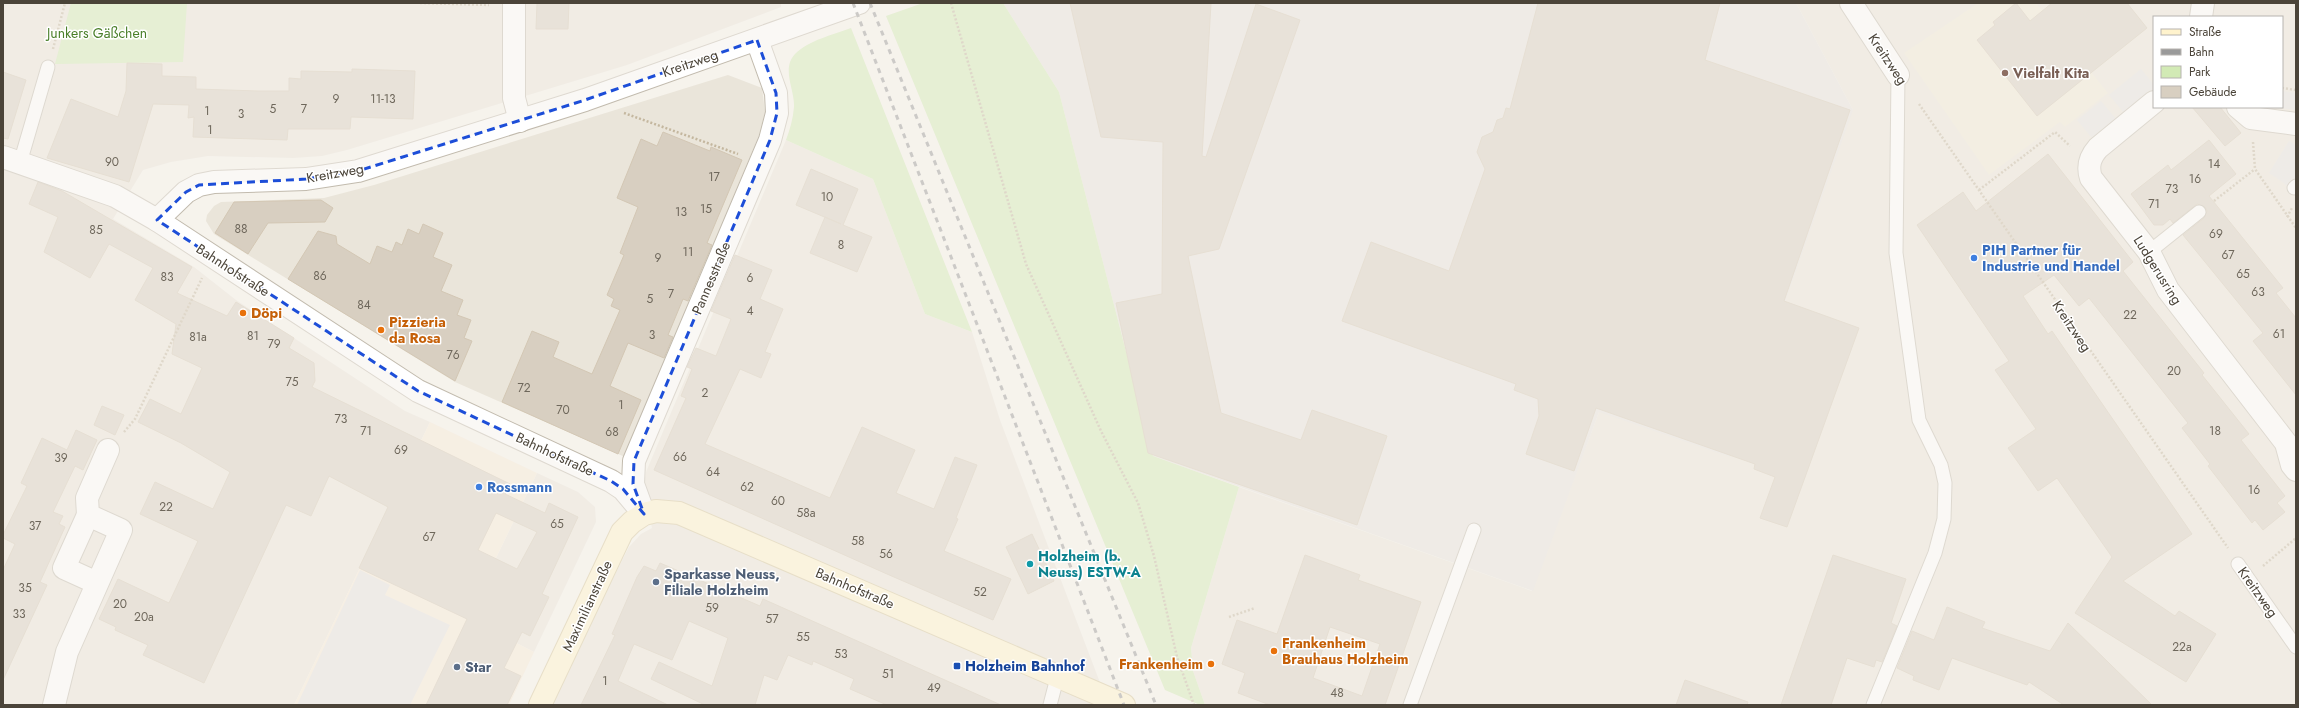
<svg xmlns="http://www.w3.org/2000/svg" width="2299" height="708" font-family="Jost,sans-serif">
<style>
.residential{fill:#eae5da;fill-rule:evenodd}
.commercial{fill:#f7ead8}
.industrial{fill:#e6e2dd}
.education{fill:#efe8d6}
.green{fill:#d2eab5}
.parking{fill:#e5e3e0}
.building{fill:#d8cfc1;stroke:#d3c7b4;fill-rule:evenodd}
.lines{fill:none;stroke-linecap:round;stroke-linejoin:round}
.lane-casing{stroke:#c2bbae;stroke-width:15}
.street-casing{stroke:#c2bbae;stroke-width:24}
.secondary-casing{stroke:#d6c79b;stroke-width:24}
.path{stroke:#c4b79f;stroke-width:2.5;stroke-dasharray:2 2;stroke-linecap:butt}
.lane{stroke:#fff;stroke-width:13}
.street{stroke:#fff;stroke-width:22}
.secondary{stroke:#fff3cd;stroke-width:22}
.rail{stroke:#9a9a9a;stroke-width:3;stroke-dasharray:5 5;stroke-linecap:butt}
.marked{fill:none;stroke:#1d4ed8;stroke-width:3;stroke-dasharray:8 5;stroke-linejoin:round}
.education-dot{fill:#8d6e63;stroke:#fff;stroke-width:1.5}
.shop-dot{fill:#3f7fe0;stroke:#fff;stroke-width:1.5}
.food-dot{fill:#e8710a;stroke:#fff;stroke-width:1.5}
.culture-dot{fill:#0f9aa8;stroke:#fff;stroke-width:1.5}
.service-dot{fill:#5c6f8a;stroke:#fff;stroke-width:1.5}
.transit-dot{fill:#1a4fb4;stroke:#fff;stroke-width:1.5}
.labels{text-anchor:middle;stroke-width:3;stroke-linejoin:round;paint-order:stroke}
.number-label{font-size:12px;fill:#6e675b}
.park-label{font-size:14px;fill:#4a7f2a;stroke:#fff}
.street-label{font-size:14px;fill:#4b4439;stroke:#fff}
.education-label{font-size:14px;font-weight:bold;fill:#785e54;stroke:#fff;text-anchor:start}
.shop-label{font-size:14px;font-weight:bold;fill:#366cbe;stroke:#fff;text-anchor:start}
.food-label{font-size:14px;font-weight:bold;fill:#c56008;stroke:#fff;text-anchor:start}
.culture-label{font-size:14px;font-weight:bold;fill:#0d838f;stroke:#fff;text-anchor:start}
.service-label{font-size:14px;font-weight:bold;fill:#4e5e75;stroke:#fff;text-anchor:start}
.transit-label{font-size:14px;font-weight:bold;fill:#164399;stroke:#fff;text-anchor:start}
</style>
<rect width="100%" height="100%" fill="#f6f3ec"/>
<g class="residential">
<polygon points="3,3 781,3 781,7 627,65 347,150 322,156 293,158 208,156 171,162 143,170 113,219 194,267 236,300 405,411 430,422 294,705 3,705"/>
<path d="M1796,3H2296V705H1205L1193,671L1191,648L1239,487L1532,591L1599,412L1853,110ZM2154,17H2282V107H2154Z"/>
<polygon points="728,75 762,88 765,112 759,135 625,457 455,382 214,234 206,221 207,215 214,206 221,202 324,198 374,185"/>
<polygon points="786,140 873,179 925,314 972,332 1000,420 1104,693 1097,705 552,705 576,650 629,547 641,534 652,528 644,486 646,472"/>
<polygon points="537,473 578,492 595,507 596,522 534,652 467,618"/>
</g>
<polygon class="commercial" points="430,422 537,473 467,618 534,652 509,705 294,705"/>
<polygon class="industrial" points="1003,3 1796,3 1853,110 1730,457 1599,412 1533,591 1153,456 1059,92"/>
<polygon class="education" points="1978,3 2036,3 2108,93 2065,127 2060,122 1989,175 1904,53"/>
<g class="green">
<polygon points="71,3 187,3 183,62 55,64"/>
<polygon points="923,3 1003,3 1059,92 1153,456 1239,487 1191,648 1193,671 1205,705 1200,705 1165,690 886,16"/>
<path d="M851,28L972,332L925,314L873,179L786,140C790,129 793,119 794,107C795,90 781,69 795,54C809,40 833,35 851,28Z"/>
</g>
<g class="parking">
<polygon points="2141,69 2154,85 2154,89 2124,113 2109,95"/>
<polygon points="2282,91 2296,93 2296,110 2272,107 2282,107"/>
<polygon points="2101,101 2116,119 2092,138 2077,120"/>
<polygon points="2289,141 2296,145 2296,196 2284,183 2269,173"/>
<polygon points="360,570 390,585 385,595 450,625 410,705 297,705"/>
</g>
<g class="building">
<polygon points="537,3 569,3 568,29 536,29"/>
<polygon points="1070,3 1211,3 1202,156 1206,157 1256,4 1300,20 1219,249 1188,256 1221,413 1301,440 1312,410 1387,436 1357,525 1148,453 1116,303 1162,294 1163,142 1101,137"/>
<polygon points="1538,3 1720,3 1705,60 1850,110 1784,301 1859,328 1787,527 1760,518 1775,477 1754,469 1755,464 1596,408 1574,471 1526,454 1539,416 1538,399 1514,390 1516,384 1342,321 1371,242 1449,271 1485,169 1477,152 1482,137 1493,132 1497,120 1503,118 1506,108 1510,109"/>
<polygon points="2016,3 2030,21 2052,3 2127,3 2147,28 2037,116 1977,40 1995,25 1993,22"/>
<polygon points="127,63 162,64 162,76 196,77 196,89 258,91 289,91 289,78 301,79 301,71 352,72 352,69 415,71 413,119 351,117 350,129 288,129 287,140 193,137 194,117 188,118 189,105 153,104 129,182 47,158 71,99 118,117 126,91"/>
<polygon points="3,72 26,80 8,139 3,138"/>
<polygon points="2192,107 2220,107 2241,133 2225,146"/>
<polygon points="663,132 710,151 711,147 742,160 707,243 712,245 688,301 683,299 668,335 673,337 664,358 628,343 610,386 641,400 618,454 502,402 532,331 559,342 553,357 592,374 620,310 611,306 614,299 607,295 624,255 620,253 638,207 617,198 641,139 657,146"/>
<polygon points="2209,140 2236,174 2209,196 2283,288 2276,293 2296,318 2296,395 2253,341 2263,333 2183,235 2204,218 2207,211 2205,207 2197,204 2173,223 2170,219 2163,225 2154,225 2131,194 2168,165 2171,170"/>
<polygon points="2048,154 2133,262 2123,271 2204,373 2202,375 2249,434 2241,440 2285,496 2277,503 2285,512 2263,530 2255,520 2252,523 2208,466 2210,464 2182,428 2188,423 2089,298 2079,306 2054,275 2023,296 2048,334 2052,331 2192,534 2123,581 2175,616 2179,611 2216,634 2186,682 2075,613 2112,557 2057,478 2038,491 2008,448 2036,429 1995,370 2009,361 1917,225 1963,192 1976,211"/>
<polygon points="811,169 858,189 843,225 872,237 857,272 810,253 825,217 841,224 796,205"/>
<path d="M38,182L62,191L192,267L177,293L227,316L236,302L294,338L289,348L314,363L315,381L312,387L510,484L505,494L545,513L549,503L578,517L542,594L549,597L530,636L522,632L504,668L521,676L507,705H426L467,619L359,568L388,507L329,476L311,516L286,505L204,683L143,655L148,645L115,630L116,627L99,619L118,579L169,603L198,541L140,514L155,482L213,509L230,472L181,443L138,422L150,399L181,414L202,368L172,354L176,324L135,300L153,268L109,244L90,278L44,252L58,217L29,204ZM496,513L537,532L517,569L478,550Z"/>
<polygon points="321,200 333,208 325,222 268,223 248,254 215,233 234,202"/>
<polygon points="423,224 443,233 433,257 452,265 441,291 463,300 457,315 471,320 464,338 472,341 455,381 288,279 318,231 336,236 337,244 370,264 377,246 392,252 396,242 402,245 408,229 419,234"/>
<polygon points="735,255 772,270 760,299 783,309 765,352 771,354 761,378 740,369 705,444 830,498 862,427 915,450 896,493 934,509 955,457 977,465 956,518 958,519 944,551 1011,579 993,620 887,574 654,470 686,398 681,396 692,369 687,367 696,348 716,356 731,319 711,311"/>
<polygon points="102,406 124,415 115,435 94,425"/>
<polygon points="76,430 97,440 83,470 75,466 53,512 63,516 59,524 65,527 40,582 47,585 3,680 3,570 15,544 3,538 3,535 27,486 21,483 42,438 67,450"/>
<polygon points="1032,534 1054,581 1028,594 1006,547"/>
<path d="M1305,555L1360,575L1358,580L1421,602L1385,705H1270L1238,693L1245,673L1222,664L1237,620L1277,634ZM1330,627L1380,644L1362,696L1313,678Z"/>
<polygon points="1833,555 1906,579 1891,623 1897,626 1882,662 1876,660 1874,667 1847,658 1831,705 1781,705"/>
<polygon points="660,563 760,606 763,599 1001,705 887,705 850,689 854,679 813,661 812,665 788,655 777,680 764,675 755,705 705,705 651,679 659,662 712,686 728,638 689,621 672,660 634,644 618,681 668,705 581,705 615,635 612,634 637,577 644,566 656,571"/>
<polygon points="1947,607 1985,622 1982,628 2050,651 2068,623 2152,705 2064,705 2029,682 2027,685 1952,658 1939,690 1913,680 1914,676 1897,668 1912,631 1934,640"/>
<polygon points="1685,680 1748,702 1747,705 1676,705"/>
</g>
<g class="lines">
<defs>
<g id="lane">
<polyline points="20,163 48,67"/>
<polyline points="2294,188 2296,186"/>
<polyline points="2149,252 2199,212"/>
<polyline points="2238,564 2296,647"/>
<polyline points="1050,705 1057,678"/>
<polyline points="1410,705 1474,530"/>
<polyline points="1873,705 1935,553 1944,519 1945,483 1941,465 1919,420 1896,253 1898,75"/>
</g>
<g id="street">
<polyline points="514,3 514,98 520,121"/>
<polyline points="1851,3 1898,75"/>
<polyline points="2201,17 2203,3"/>
<path d="M2154,102L2098,148C2090,157 2087,166 2091,178L2149,252L2168,290L2286,443L2292,465L2296,470"/>
<polyline points="2238,107 2251,118 2296,124"/>
<polyline points="3,157 115,196 157,220 418,391 611,481 623,489 644,514"/>
<polyline points="157,220 186,192 199,185 214,182 306,179 358,171 585,100 859,3"/>
<polyline points="641,506 633,484 634,461 770,140 777,113 776,93 757,40"/>
<polyline points="88,515 64,568 97,583"/>
<polyline points="54,705 67,652 121,530 88,515 87,498 108,450"/>
</g>
<polyline id="secondary" points="540,705 622,532 632,522 644,514 656,511 679,513 1124,705"/>
</defs>
<use href="#lane" class="lane-casing"/>
<use href="#street" class="street-casing"/>
<use href="#secondary" class="secondary-casing"/>
<g class="path">
<polyline points="420,3 489,5"/>
<polyline points="951,3 1026,264 1101,431 1138,503 1154,556 1177,657 1194,705"/>
<polyline points="53,49 65,3"/>
<polyline points="2282,88 2296,90"/>
<polyline points="1919,104 2228,548"/>
<polyline points="624,113 738,154"/>
<polyline points="2253,142 2255,169 2296,228"/>
<polyline points="1979,190 2055,132 2070,146"/>
<polyline points="2214,201 2255,169"/>
<polyline points="2287,217 2292,208"/>
<polyline points="124,432 135,419 202,278"/>
<polyline points="2263,566 2296,538"/>
<polyline points="1229,617 1255,608"/>
</g>
<use href="#lane" class="lane"/>
<use href="#street" class="street"/>
<use href="#secondary" class="secondary"/>
<g class="rail">
<polyline points="853,3 1124,705"/>
<polyline points="870,3 1156,705"/>
</g>
</g>
<path d="M0 0H2299V708H0ZM757,40L776,93L777,113L770,140L634,461L633,484L644,514L623,489L611,481L418,391L157,220L186,192L199,185L306,179L358,171L585,100Z" fill="#f6f3ec" fill-opacity=".55" fill-rule="evenodd"/>
<path class="marked" d="M757,40L776,93L777,113L770,140L634,461L633,484L644,514L623,489L611,481L418,391L157,220L186,192L199,185L306,179L358,171L585,100Z"/>
<circle class="education-dot" cx="2005" cy="73" r="4"/>
<g class="shop-dot">
<circle cx="1974" cy="258" r="4"/>
<circle cx="479" cy="487" r="4"/>
</g>
<g class="food-dot">
<circle cx="243" cy="313" r="4"/>
<circle cx="381" cy="330" r="4"/>
<circle cx="1274" cy="651" r="4"/>
<circle cx="1211" cy="664" r="4"/>
</g>
<circle class="culture-dot" cx="1030" cy="564" r="4"/>
<g class="service-dot">
<circle cx="656" cy="582" r="4"/>
<circle cx="457" cy="667" r="4"/>
</g>
<rect class="transit-dot" x="953" y="662" width="8" height="8" rx="2"/>
<g class="labels">
<g class="number-label">
<text x="336" y="103">9</text>
<text x="383" y="103">11-13</text>
<text x="273" y="113">5</text>
<text x="304" y="113">7</text>
<text x="207" y="115">1</text>
<text x="241" y="118">3</text>
<text x="210" y="134">1</text>
<text x="112" y="166">90</text>
<text x="2214" y="168">14</text>
<text x="714" y="181">17</text>
<text x="2195" y="183">16</text>
<text x="2172" y="193">73</text>
<text x="827" y="201">10</text>
<text x="2154" y="208">71</text>
<text x="706" y="213">15</text>
<text x="681" y="216">13</text>
<text x="241" y="233">88</text>
<text x="96" y="234">85</text>
<text x="2216" y="238">69</text>
<text x="841" y="249">8</text>
<text x="688" y="256">11</text>
<text x="2228" y="259">67</text>
<text x="658" y="262">9</text>
<text x="2243" y="278">65</text>
<text x="320" y="280">86</text>
<text x="167" y="281">83</text>
<text x="750" y="282">6</text>
<text x="2258" y="296">63</text>
<text x="671" y="298">7</text>
<text x="650" y="303">5</text>
<text x="364" y="309">84</text>
<text x="750" y="315">4</text>
<text x="2130" y="319">22</text>
<text x="2279" y="338">61</text>
<text x="652" y="339">3</text>
<text x="253" y="340">81</text>
<text x="198" y="341">81a</text>
<text x="274" y="348">79</text>
<text x="453" y="359">76</text>
<text x="2174" y="375">20</text>
<text x="292" y="386">75</text>
<text x="524" y="392">72</text>
<text x="705" y="397">2</text>
<text x="621" y="409">1</text>
<text x="563" y="414">70</text>
<text x="341" y="423">73</text>
<text x="366" y="435">71</text>
<text x="2215" y="435">18</text>
<text x="612" y="436">68</text>
<text x="401" y="454">69</text>
<text x="680" y="461">66</text>
<text x="61" y="462">39</text>
<text x="713" y="476">64</text>
<text x="747" y="491">62</text>
<text x="2254" y="494">16</text>
<text x="778" y="505">60</text>
<text x="166" y="511">22</text>
<text x="806" y="517">58a</text>
<text x="557" y="528">65</text>
<text x="35" y="530">37</text>
<text x="429" y="541">67</text>
<text x="858" y="545">58</text>
<text x="886" y="558">56</text>
<text x="25" y="592">35</text>
<text x="980" y="596">52</text>
<text x="120" y="608">20</text>
<text x="712" y="612">59</text>
<text x="19" y="618">33</text>
<text x="144" y="621">20a</text>
<text x="772" y="623">57</text>
<text x="803" y="641">55</text>
<text x="2182" y="651">22a</text>
<text x="841" y="658">53</text>
<text x="888" y="678">51</text>
<text x="605" y="685">1</text>
<text x="934" y="692">49</text>
<text x="1337" y="697">48</text>
</g>
<g class="park-label">
<text x="97" y="38">Junkers Gäßchen</text>
</g>
<g class="street-label">
<text transform="translate(1888 59) rotate(56)" y="5">Kreitzweg</text>
<text transform="translate(690 63) rotate(-19)" y="5">Kreitzweg</text>
<text transform="translate(335 173) rotate(-10)" y="5">Kreitzweg</text>
<text transform="translate(233 270) rotate(33)" y="5">Bahnhofstraße</text>
<text transform="translate(2158 270) rotate(58)" y="5">Ludgerusring</text>
<text transform="translate(711 278) rotate(-67)" y="5">Pannesstraße</text>
<text transform="translate(2072 326) rotate(56)" y="5">Kreitzweg</text>
<text transform="translate(555 454) rotate(25)" y="5">Bahnhofstraße</text>
<text transform="translate(855 588) rotate(23)" y="5">Bahnhofstraße</text>
<text transform="translate(2258 592) rotate(55)" y="5">Kreitzweg</text>
<text transform="translate(587 606) rotate(-65)" y="5">Maximilianstraße</text>
</g>
<g class="education-label">
<text x="2013" y="78">Vielfalt Kita</text>
</g>
<g class="shop-label">
<text x="1982" y="255">PIH Partner für<tspan x="1982" dy="16">Industrie und Handel</tspan></text>
<text x="487" y="492">Rossmann</text>
</g>
<g class="food-label">
<text x="251" y="318">Döpi</text>
<text x="389" y="327">Pizzieria<tspan x="389" dy="16">da Rosa</tspan></text>
<text x="1282" y="648">Frankenheim<tspan x="1282" dy="16">Brauhaus Holzheim</tspan></text>
<text x="1203" y="669" text-anchor="end">Frankenheim</text>
</g>
<g class="culture-label">
<text x="1038" y="561">Holzheim (b.<tspan x="1038" dy="16">Neuss) ESTW-A</tspan></text>
</g>
<g class="service-label">
<text x="664" y="579">Sparkasse Neuss,<tspan x="664" dy="16">Filiale Holzheim</tspan></text>
<text x="465" y="672">Star</text>
</g>
<g class="transit-label">
<text x="965" y="671">Holzheim Bahnhof</text>
</g>
</g>
<rect width="2299" height="708" fill="none" stroke="#4b4439" stroke-width="8"/>
<rect x="2153" y="16" width="130" height="92" fill="#ffffff" stroke="#b7b4b0"/>
<rect x="2161" y="29" width="20" height="6" fill="#fff3cd" stroke="#b7b4b0"/>
<text x="2189" y="36" font-size="12" fill="#4b4439">Straße</text>
<rect x="2161" y="49" width="20" height="6" fill="#9a9a9a" stroke="#b7b4b0"/>
<text x="2189" y="56" font-size="12" fill="#4b4439">Bahn</text>
<rect x="2161" y="66" width="20" height="12" fill="#d2eab5" stroke="#b7b4b0"/>
<text x="2189" y="76" font-size="12" fill="#4b4439">Park</text>
<rect x="2161" y="86" width="20" height="12" fill="#d8cfc1" stroke="#b7b4b0"/>
<text x="2189" y="96" font-size="12" fill="#4b4439">Gebäude</text>
</svg>
